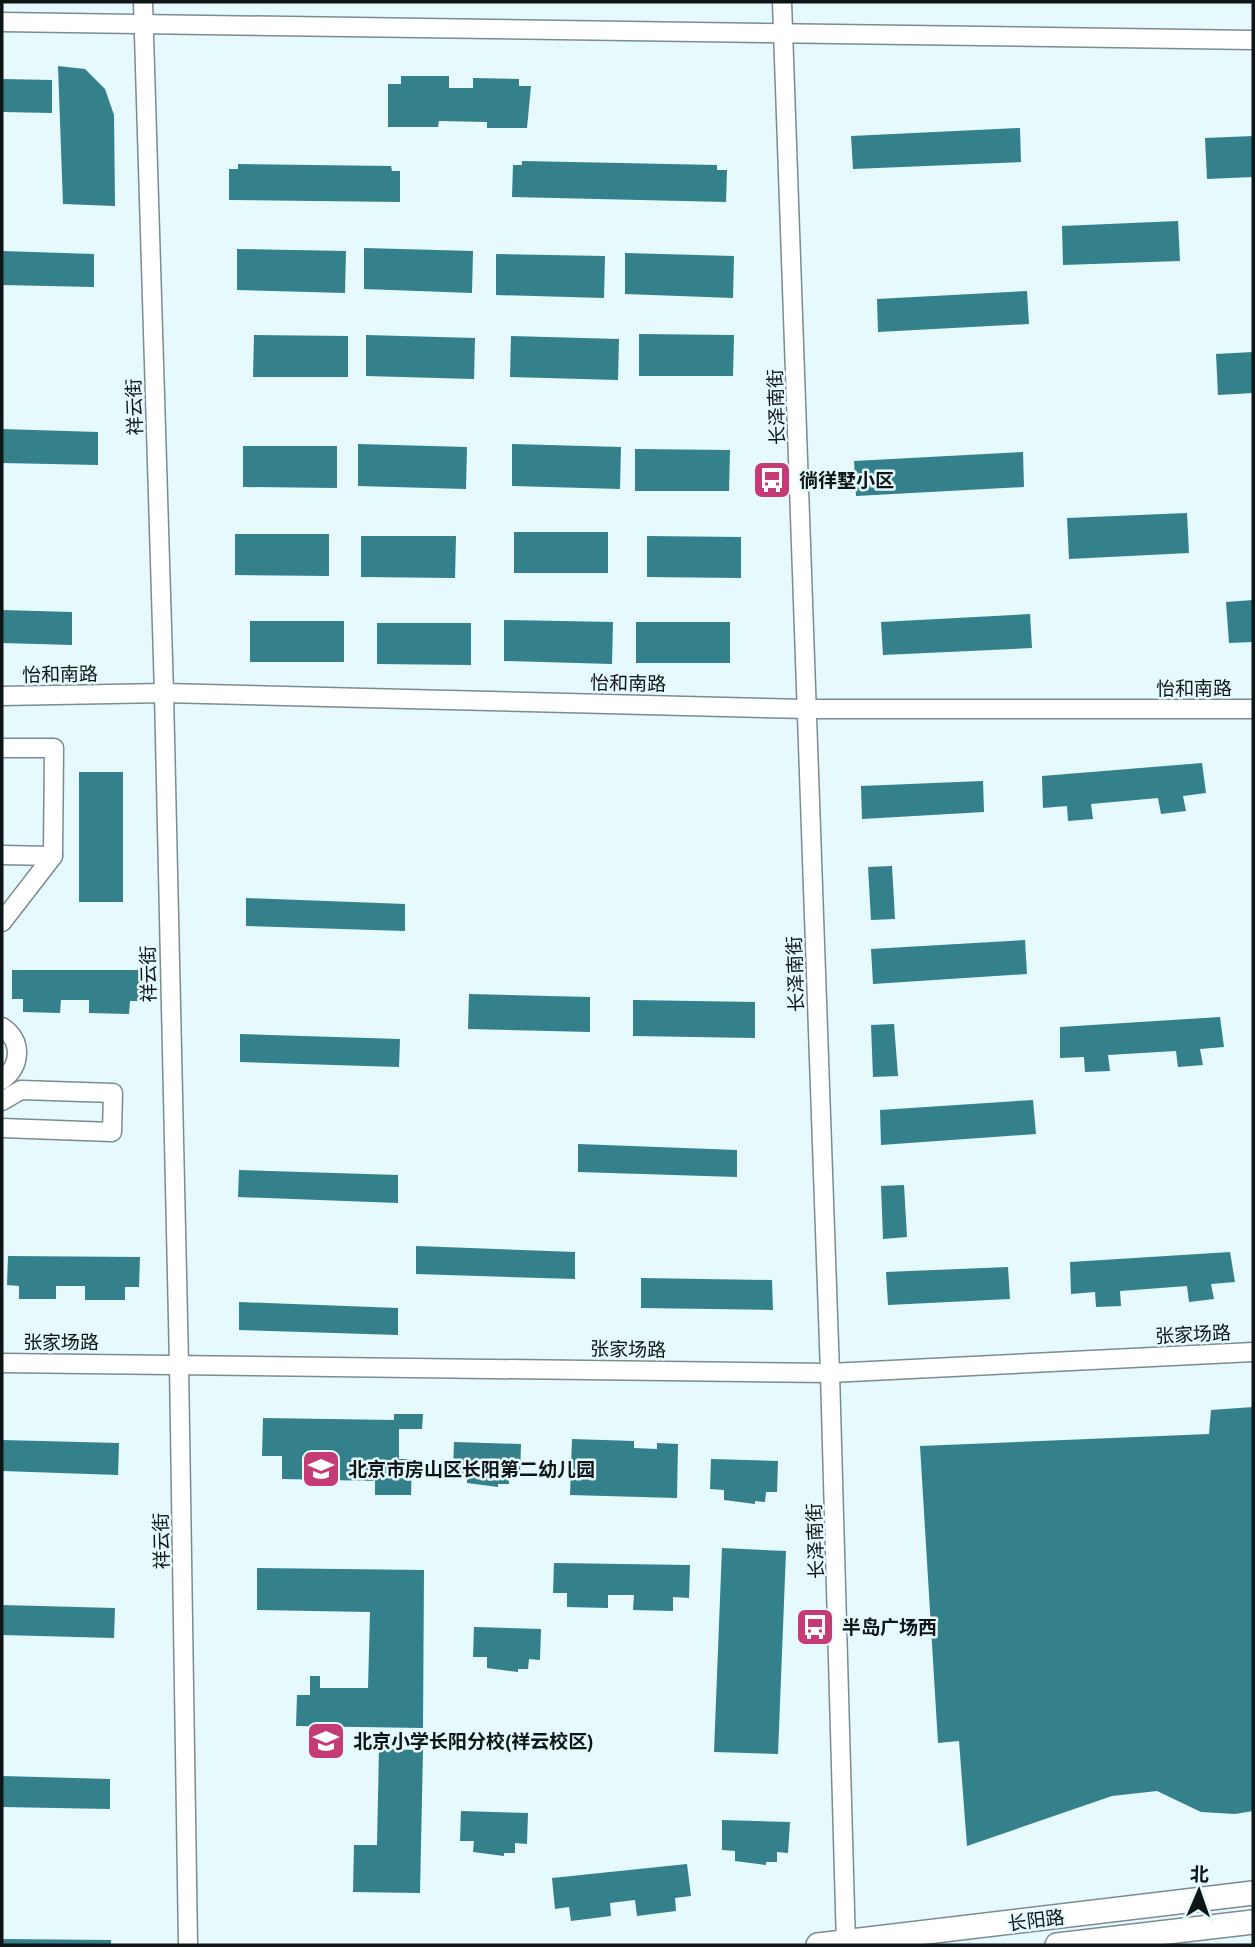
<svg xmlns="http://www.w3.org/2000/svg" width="1255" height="1947" font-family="'PT Sans','Noto Sans SC',sans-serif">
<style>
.building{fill:#34808b}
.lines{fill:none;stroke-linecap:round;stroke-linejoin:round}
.minor-casing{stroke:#7a8c8f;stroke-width:21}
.major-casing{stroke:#7a8c8f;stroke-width:26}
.minor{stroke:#fff;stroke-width:18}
.major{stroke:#fff;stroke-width:23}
.labels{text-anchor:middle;stroke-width:5;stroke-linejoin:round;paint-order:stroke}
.street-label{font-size:19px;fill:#0e1516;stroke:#e6f9fc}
.poi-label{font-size:19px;font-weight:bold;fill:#0e1516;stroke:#e6f9fc;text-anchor:start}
</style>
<rect width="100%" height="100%" fill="#e6f9fc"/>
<g class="building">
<polygon points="58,66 85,69 105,89 114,115 115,206 63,204"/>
<polygon points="401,76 449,76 449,88 473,88 473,78 519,79 519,86 531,86 527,128 487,128 487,122 439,121 438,127 388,127 388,84 401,84"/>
<polygon points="2,79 52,80 52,113 2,112"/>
<polygon points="1020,128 1021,162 853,169 851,136"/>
<polygon points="1253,136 1253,177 1207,179 1205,138"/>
<polygon points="522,161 717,165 717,170 727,170 726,202 512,197 513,165 522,165"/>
<polygon points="238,164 391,166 392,171 400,171 400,202 229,200 229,169 238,169"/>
<polygon points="1178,221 1180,261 1063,265 1062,226"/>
<polygon points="364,248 473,251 472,293 364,289"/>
<polygon points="237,249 346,251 345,293 237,290"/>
<polygon points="2,251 94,254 94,287 2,285"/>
<polygon points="625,253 734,256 733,298 625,294"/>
<polygon points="496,254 605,256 604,298 496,295"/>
<polygon points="1027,291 1029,324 878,332 877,299"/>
<polygon points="639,334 734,335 733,376 639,376"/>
<polygon points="254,335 348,336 348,377 253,377"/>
<polygon points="366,335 475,338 474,379 366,376"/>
<polygon points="511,336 619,339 618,380 510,377"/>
<polygon points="1253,352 1253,393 1218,395 1216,354"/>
<polygon points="2,429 98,432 98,465 2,463"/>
<polygon points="358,444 467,447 466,489 358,486"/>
<polygon points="512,444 621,447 620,489 512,486"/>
<polygon points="243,446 337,446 337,488 243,487"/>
<polygon points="635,449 730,450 729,491 635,491"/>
<polygon points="1023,452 1024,487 856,496 854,461"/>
<polygon points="1187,513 1189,553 1069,559 1067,518"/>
<rect x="514" y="532" width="94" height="41"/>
<polygon points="235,534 329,534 329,576 235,575"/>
<polygon points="361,536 456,536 455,578 361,577"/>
<polygon points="647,536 741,537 741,578 647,577"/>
<polygon points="1253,600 1253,642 1229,643 1226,602"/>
<polygon points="2,610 72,612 72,645 2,643"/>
<polygon points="1030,614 1032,648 883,655 881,622"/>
<polygon points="504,620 613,622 612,664 504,661"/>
<rect x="250" y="621" width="94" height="41"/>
<rect x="636" y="622" width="94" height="41"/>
<polygon points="377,623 471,623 471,665 377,664"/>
<polygon points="1202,763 1206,793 1183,796 1186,811 1161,814 1158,798 1091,804 1093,819 1068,821 1067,806 1043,808 1042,776"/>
<rect x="79" y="772" width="44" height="130"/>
<polygon points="983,781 984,812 862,819 861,786"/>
<polygon points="892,866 895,919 871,920 868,867"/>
<polygon points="246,898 405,904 405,931 246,926"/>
<polygon points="1025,940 1027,974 873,984 871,949"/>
<polygon points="12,970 144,970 144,1001 130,1001 129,1014 89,1013 89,1000 61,1000 60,1013 23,1012 23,999 12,999"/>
<polygon points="469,994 590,997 590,1032 468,1029"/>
<polygon points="633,1000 755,1002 755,1038 633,1036"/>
<polygon points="1220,1017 1224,1047 1200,1049 1203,1065 1178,1067 1176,1051 1108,1055 1110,1071 1085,1072 1084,1057 1060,1058 1060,1027"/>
<polygon points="894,1024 898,1076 873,1077 871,1025"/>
<polygon points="240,1034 400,1039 399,1067 240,1062"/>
<polygon points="1033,1100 1036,1134 881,1145 880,1110"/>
<polygon points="578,1144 737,1150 737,1177 578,1172"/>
<polygon points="239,1170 398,1175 398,1203 238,1197"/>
<polygon points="904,1185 907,1237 883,1239 881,1186"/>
<polygon points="416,1246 575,1252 575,1279 416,1274"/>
<polygon points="1230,1252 1235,1282 1211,1284 1214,1299 1189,1302 1187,1286 1120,1291 1121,1306 1096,1307 1095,1292 1071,1294 1070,1262"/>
<polygon points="8,1256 140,1257 139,1287 125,1287 125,1300 85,1300 85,1286 56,1286 56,1299 19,1299 19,1286 7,1285"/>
<polygon points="1008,1267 1010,1299 888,1305 886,1272"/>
<polygon points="641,1278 772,1280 773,1310 641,1308"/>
<polygon points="239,1302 398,1308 398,1335 239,1330"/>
<polygon points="1253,1407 1253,1811 1235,1814 1201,1812 1157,1791 1112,1796 967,1846 959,1741 938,1743 920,1446 1209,1434 1211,1410"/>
<polygon points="394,1414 423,1414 422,1429 399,1429 399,1459 412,1459 411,1495 375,1495 375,1481 282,1479 282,1456 262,1456 263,1418 394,1420"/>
<polygon points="572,1439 634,1441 634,1448 657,1449 657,1443 678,1444 677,1498 570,1495"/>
<polygon points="2,1440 119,1443 118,1475 2,1471"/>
<polygon points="454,1442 521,1444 520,1475 509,1475 509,1484 498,1484 498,1487 467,1483 467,1473 453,1472"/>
<polygon points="711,1459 778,1461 777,1492 766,1492 765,1502 755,1501 755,1504 724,1500 724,1490 710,1489"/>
<polygon points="722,1548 786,1551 778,1754 714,1752"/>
<polygon points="554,1563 690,1565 689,1598 673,1597 673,1611 633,1610 634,1595 608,1595 608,1608 567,1607 567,1593 553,1593"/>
<polygon points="257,1568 424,1570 423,1728 296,1726 297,1695 310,1695 310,1676 320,1676 320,1688 368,1688 370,1612 257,1610"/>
<polygon points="2,1605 115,1608 114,1638 2,1635"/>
<polygon points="474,1627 541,1629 540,1660 529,1659 528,1669 518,1669 518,1672 487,1668 487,1657 473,1657"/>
<polygon points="379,1749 423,1750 420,1893 353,1892 354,1845 377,1845"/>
<polygon points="2,1776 110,1779 110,1809 2,1807"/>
<polygon points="461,1811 528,1813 527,1844 515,1843 515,1853 504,1853 504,1856 473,1852 474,1841 460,1841"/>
<polygon points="722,1820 790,1822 788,1853 777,1852 777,1862 766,1862 766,1865 735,1861 735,1851 722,1850"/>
<polygon points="687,1864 691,1896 675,1898 676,1911 637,1916 635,1900 610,1903 611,1916 571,1921 569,1907 555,1909 552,1878"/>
<polygon points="2,1939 111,1940 111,1945 2,1945"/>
</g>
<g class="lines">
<defs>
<g id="minor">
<polyline points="143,2 164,693 179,1364 188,1945"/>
<polyline points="782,2 830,1373 846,1945"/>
<polyline points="2,22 1253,40"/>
<polyline points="2,696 164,693 807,709 1253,709"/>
<polyline points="2,748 54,748 53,856 2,855"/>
<polyline points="2,922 53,856"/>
<path d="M2,1027C23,1041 21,1066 2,1080"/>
<polyline points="2,1101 21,1090 113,1093 112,1132 2,1128"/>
<polyline points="2,1363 830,1373 1253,1352"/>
</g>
<g id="major">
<polyline points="818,1945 1253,1893"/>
<polyline points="1057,1945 1253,1922"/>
</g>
</defs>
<use href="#minor" class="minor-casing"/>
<use href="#major" class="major-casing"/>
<use href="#minor" class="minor"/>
<use href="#major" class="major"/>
</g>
<defs>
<symbol id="bus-square" viewBox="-11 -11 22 22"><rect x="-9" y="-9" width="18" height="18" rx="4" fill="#c43b75" stroke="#e6f9fc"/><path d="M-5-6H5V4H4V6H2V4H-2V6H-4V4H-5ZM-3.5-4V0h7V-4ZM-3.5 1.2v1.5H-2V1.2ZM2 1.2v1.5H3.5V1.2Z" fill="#fff"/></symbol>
<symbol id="school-square" viewBox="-11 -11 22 22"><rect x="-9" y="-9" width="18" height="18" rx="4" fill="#c43b75" stroke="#e6f9fc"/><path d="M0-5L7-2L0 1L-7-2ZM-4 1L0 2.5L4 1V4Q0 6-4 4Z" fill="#fff"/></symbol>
</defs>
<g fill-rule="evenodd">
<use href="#bus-square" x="750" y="458" width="44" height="44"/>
<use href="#school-square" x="299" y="1447" width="44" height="44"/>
<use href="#bus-square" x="793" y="1605" width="44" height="44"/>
<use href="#school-square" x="304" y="1719" width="44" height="44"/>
</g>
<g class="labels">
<g class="street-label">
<text transform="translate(134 407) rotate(-92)" y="7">祥云街</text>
<text transform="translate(776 407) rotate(-92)" y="7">长泽南街</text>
<text transform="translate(60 674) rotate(-1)" y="7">怡和南路</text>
<text transform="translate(628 683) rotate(1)" y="7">怡和南路</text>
<text x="1194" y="695">怡和南路</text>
<text transform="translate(148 974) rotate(-91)" y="7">祥云街</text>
<text transform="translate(795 974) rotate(-92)" y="7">长泽南街</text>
<text transform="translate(1193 1334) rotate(-3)" y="7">张家场路</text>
<text x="61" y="1349">张家场路</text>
<text transform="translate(628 1349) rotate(1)" y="7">张家场路</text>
<text transform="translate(161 1541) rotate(-91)" y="7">祥云街</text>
<text transform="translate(815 1541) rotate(-92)" y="7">长泽南街</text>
<text transform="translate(1036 1920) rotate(-7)" y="7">长阳路</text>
</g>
<g class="poi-label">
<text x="799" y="487">徜徉墅小区</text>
<text x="348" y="1476">北京市房山区长阳第二幼儿园</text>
<text x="842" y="1634">半岛广场西</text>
<text x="353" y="1748">北京小学长阳分校(祥云校区)</text>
</g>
</g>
<rect width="1255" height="1947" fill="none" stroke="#0e1516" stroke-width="7"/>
<g transform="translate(1199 1891) rotate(2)" stroke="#e6f9fc" stroke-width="5" paint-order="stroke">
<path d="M0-5L12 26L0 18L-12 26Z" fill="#0e1516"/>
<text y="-10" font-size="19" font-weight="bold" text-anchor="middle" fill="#0e1516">北</text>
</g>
</svg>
